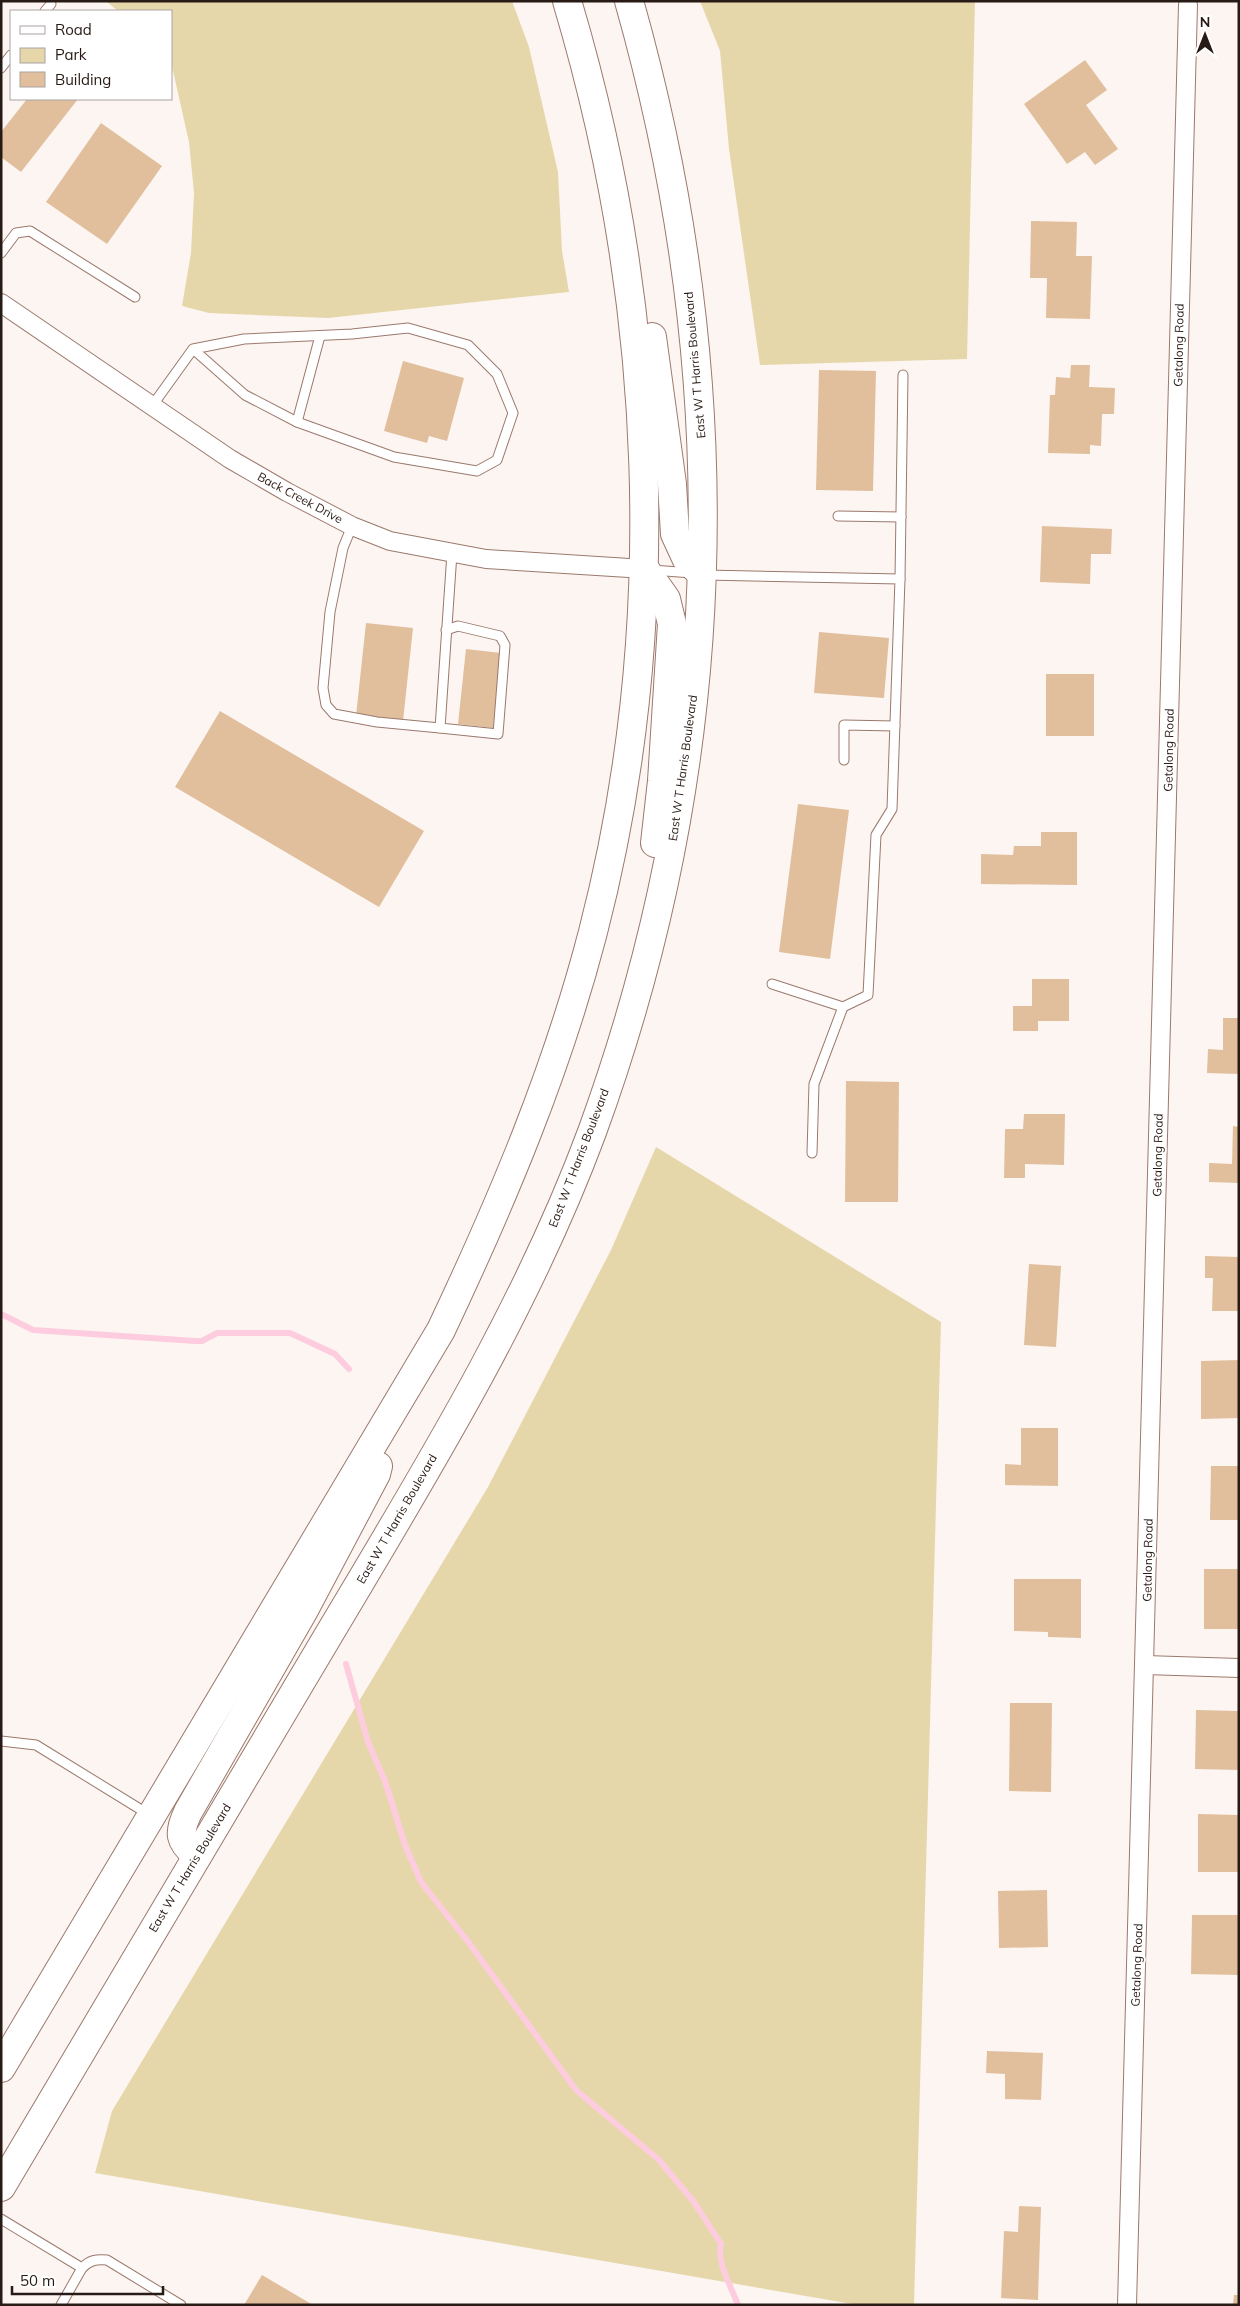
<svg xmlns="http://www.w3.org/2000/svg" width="1240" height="2306" font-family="Mulish,sans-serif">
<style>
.green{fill:#e6d7ab}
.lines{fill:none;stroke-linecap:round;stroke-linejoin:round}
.stream{stroke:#fdccde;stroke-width:6}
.building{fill:#e1bf9d}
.service-casing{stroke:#9b796c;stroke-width:11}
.minor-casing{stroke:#9b796c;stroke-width:20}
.primary-casing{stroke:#9b796c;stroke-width:30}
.service{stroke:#fff;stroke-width:9}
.minor{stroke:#fff;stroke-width:18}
.primary{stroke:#fff;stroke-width:28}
.labels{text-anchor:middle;stroke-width:4;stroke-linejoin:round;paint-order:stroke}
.street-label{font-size:12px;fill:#281a15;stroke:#fff}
</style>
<rect width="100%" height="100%" fill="#fdf5f2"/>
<g class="green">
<polygon points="106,1 512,1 529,47 558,172 562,251 569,292 328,318 209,313 182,306 191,253 194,193 189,142 171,62 171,11 118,11"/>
<polygon points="700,1 975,1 967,359 760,365 729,149 720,51"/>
<polygon points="656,1147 941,1322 914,2305 858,2305 95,2173 112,2111 488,1487 611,1250"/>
</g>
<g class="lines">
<g class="stream">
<polyline points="1,1314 33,1330 195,1341 202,1341 217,1333 290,1333 335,1354 349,1369"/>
<path d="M346,1664L368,1742L385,1781L405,1845L421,1882L469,1943L576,2090L659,2160L694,2202L721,2244C716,2262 732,2288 738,2305"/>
</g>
</g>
<g class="building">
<polygon points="1085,60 1107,90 1086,105 1118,149 1095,165 1085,152 1067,164 1024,104"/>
<polygon points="27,99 78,99 21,172 1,157 1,132"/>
<polygon points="101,123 162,166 107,244 46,202"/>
<polygon points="1031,221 1077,222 1076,256 1092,256 1090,319 1046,318 1047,278 1030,278"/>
<polygon points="403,361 464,378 447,441 429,436 427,443 384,431"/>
<polygon points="1071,365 1090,365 1089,387 1115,388 1114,414 1102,414 1101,446 1090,445 1090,454 1048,453 1050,395 1055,395 1056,377 1070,378"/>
<polygon points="819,370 876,371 873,491 816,490"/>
<polygon points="1042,526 1112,529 1111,554 1091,554 1090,584 1040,582"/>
<polygon points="366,623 413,628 403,721 356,716"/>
<polygon points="819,632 889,638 884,698 814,693"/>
<polygon points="466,649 501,653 493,728 458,724"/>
<rect x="1046" y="674" width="48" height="62"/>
<polygon points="220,711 424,831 379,907 175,787"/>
<polygon points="798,804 849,810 830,959 779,952"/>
<polygon points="1041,832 1077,832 1077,885 981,884 981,854 1013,855 1014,846 1041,846"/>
<polygon points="1032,979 1069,979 1069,1021 1038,1021 1038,1031 1013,1031 1013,1006 1032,1006"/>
<polygon points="1223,1018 1239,1018 1239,1074 1207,1073 1208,1049 1223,1050"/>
<polygon points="846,1081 899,1082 898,1202 845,1202"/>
<polygon points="1024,1114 1065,1114 1064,1165 1025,1164 1025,1178 1004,1178 1005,1129 1023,1129"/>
<polygon points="1233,1126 1239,1127 1239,1183 1209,1182 1209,1163 1232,1164"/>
<polygon points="1205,1256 1239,1257 1239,1311 1212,1311 1213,1278 1205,1278"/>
<polygon points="1029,1264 1061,1266 1056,1347 1024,1345"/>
<polygon points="1239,1360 1239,1418 1201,1419 1201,1361"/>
<polygon points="1021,1428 1058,1428 1058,1486 1005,1485 1005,1464 1021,1465"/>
<polygon points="1211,1466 1239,1466 1239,1520 1210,1520"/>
<rect x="1204" y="1569" width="35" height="60"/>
<polygon points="1014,1579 1081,1579 1081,1638 1048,1637 1048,1632 1014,1631"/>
<polygon points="1010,1703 1052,1703 1051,1792 1009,1791"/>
<polygon points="1196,1710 1239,1711 1239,1770 1195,1769"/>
<polygon points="1198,1814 1239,1815 1239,1872 1198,1872"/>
<polygon points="1047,1890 1048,1947 999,1948 998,1891"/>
<polygon points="1192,1915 1239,1915 1239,1975 1191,1974"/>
<polygon points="987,2051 1043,2053 1041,2100 1005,2099 1005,2074 986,2073"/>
<polygon points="1019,2206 1041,2207 1038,2300 1001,2298 1004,2231 1018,2232"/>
<polygon points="262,2275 313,2305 244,2305"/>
<polygon points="1234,2295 1239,2295 1239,2305 1233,2305"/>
</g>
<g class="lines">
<defs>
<g id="service">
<polyline points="45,11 51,4"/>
<polyline points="1,68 11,55"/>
<polyline points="1,253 16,233 30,231 135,297"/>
<polyline points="152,406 193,349 244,339 352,334 408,328 468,345 497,374 513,413 497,460 477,471 394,457 297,422 245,395 193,349"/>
<polyline points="297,422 320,336"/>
<polyline points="838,516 901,517"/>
<polyline points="352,526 343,548 330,612 323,688 326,705 334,714 377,722 440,728"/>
<polyline points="652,570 692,573"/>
<polyline points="705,575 900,579 892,809 876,835 868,995 843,1007 814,1084 812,1153"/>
<polyline points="900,579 903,375"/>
<polyline points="446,630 458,626 500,636 505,645 498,734 440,728 452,553"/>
<polyline points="844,760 844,725 895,726"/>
<polyline points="772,984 843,1007"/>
<polyline points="1,1741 36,1745 148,1814"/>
<path d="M1,2219L82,2268C90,2260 96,2259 107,2260L181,2305"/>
<polyline points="61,2305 82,2268"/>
</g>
<g id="minor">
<polyline points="1,303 230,459 287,492 352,526 390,541 486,559 645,569"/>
<polyline points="1145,1665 1239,1668"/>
<polyline points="1127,2305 1188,5"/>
</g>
<g id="primary">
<polyline points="652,337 672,484 675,534 687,560 702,574"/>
<polyline points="645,569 666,599 672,624 662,781 655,843"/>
<path d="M197,1856C179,1841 178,1833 188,1812L304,1610L376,1474L378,1466"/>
<path d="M1,2068L441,1330C502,1201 557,1071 593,932C672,627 657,302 567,1"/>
<path d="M1,2187C110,2003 219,1819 328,1636C425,1473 526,1310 592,1132C728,759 737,382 629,1"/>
</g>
</defs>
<use href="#service" class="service-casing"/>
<use href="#minor" class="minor-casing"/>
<use href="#primary" class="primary-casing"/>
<use href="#service" class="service"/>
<use href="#minor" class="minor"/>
<use href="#primary" class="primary"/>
</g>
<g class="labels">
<g class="street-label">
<text transform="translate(1179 345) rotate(-89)" y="4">Getalong Road</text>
<text transform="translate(695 365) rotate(-95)" y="4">East W T Harris Boulevard</text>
<text transform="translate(300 498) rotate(28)" y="4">Back Creek Drive</text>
<text transform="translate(1169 750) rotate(-89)" y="4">Getalong Road</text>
<text transform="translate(683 768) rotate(-82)" y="4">East W T Harris Boulevard</text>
<text transform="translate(1158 1155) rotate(-89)" y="4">Getalong Road</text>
<text transform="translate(579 1158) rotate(-69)" y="4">East W T Harris Boulevard</text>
<text transform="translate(397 1519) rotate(-60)" y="4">East W T Harris Boulevard</text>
<text transform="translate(1148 1560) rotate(-89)" y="4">Getalong Road</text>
<text transform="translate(190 1868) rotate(-59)" y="4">East W T Harris Boulevard</text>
<text transform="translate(1137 1965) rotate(-88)" y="4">Getalong Road</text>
</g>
</g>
<rect width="1240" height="2306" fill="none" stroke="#281a15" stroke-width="5"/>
<rect x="10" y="10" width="162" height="90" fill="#ffffff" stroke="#a9a3a1"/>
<rect x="20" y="26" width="25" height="8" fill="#ffffff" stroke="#a9a3a1"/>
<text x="55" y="35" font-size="15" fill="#281a15">Road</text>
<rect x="20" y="48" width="25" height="15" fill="#e6d7ab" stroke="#a9a3a1"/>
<text x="55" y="60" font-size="15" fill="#281a15">Park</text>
<rect x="20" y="72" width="25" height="15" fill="#e1bf9d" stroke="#a9a3a1"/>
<text x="55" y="85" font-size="15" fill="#281a15">Building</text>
<g transform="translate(1205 35)" stroke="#ffffff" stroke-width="4" paint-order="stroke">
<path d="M0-4L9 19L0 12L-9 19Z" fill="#281a15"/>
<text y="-8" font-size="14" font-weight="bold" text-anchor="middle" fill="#281a15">N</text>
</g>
<path d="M12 2286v8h151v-8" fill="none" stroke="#281a15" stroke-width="2.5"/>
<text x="20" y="2286" font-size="15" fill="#281a15" stroke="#ffffff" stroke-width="4" paint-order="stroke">50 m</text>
</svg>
